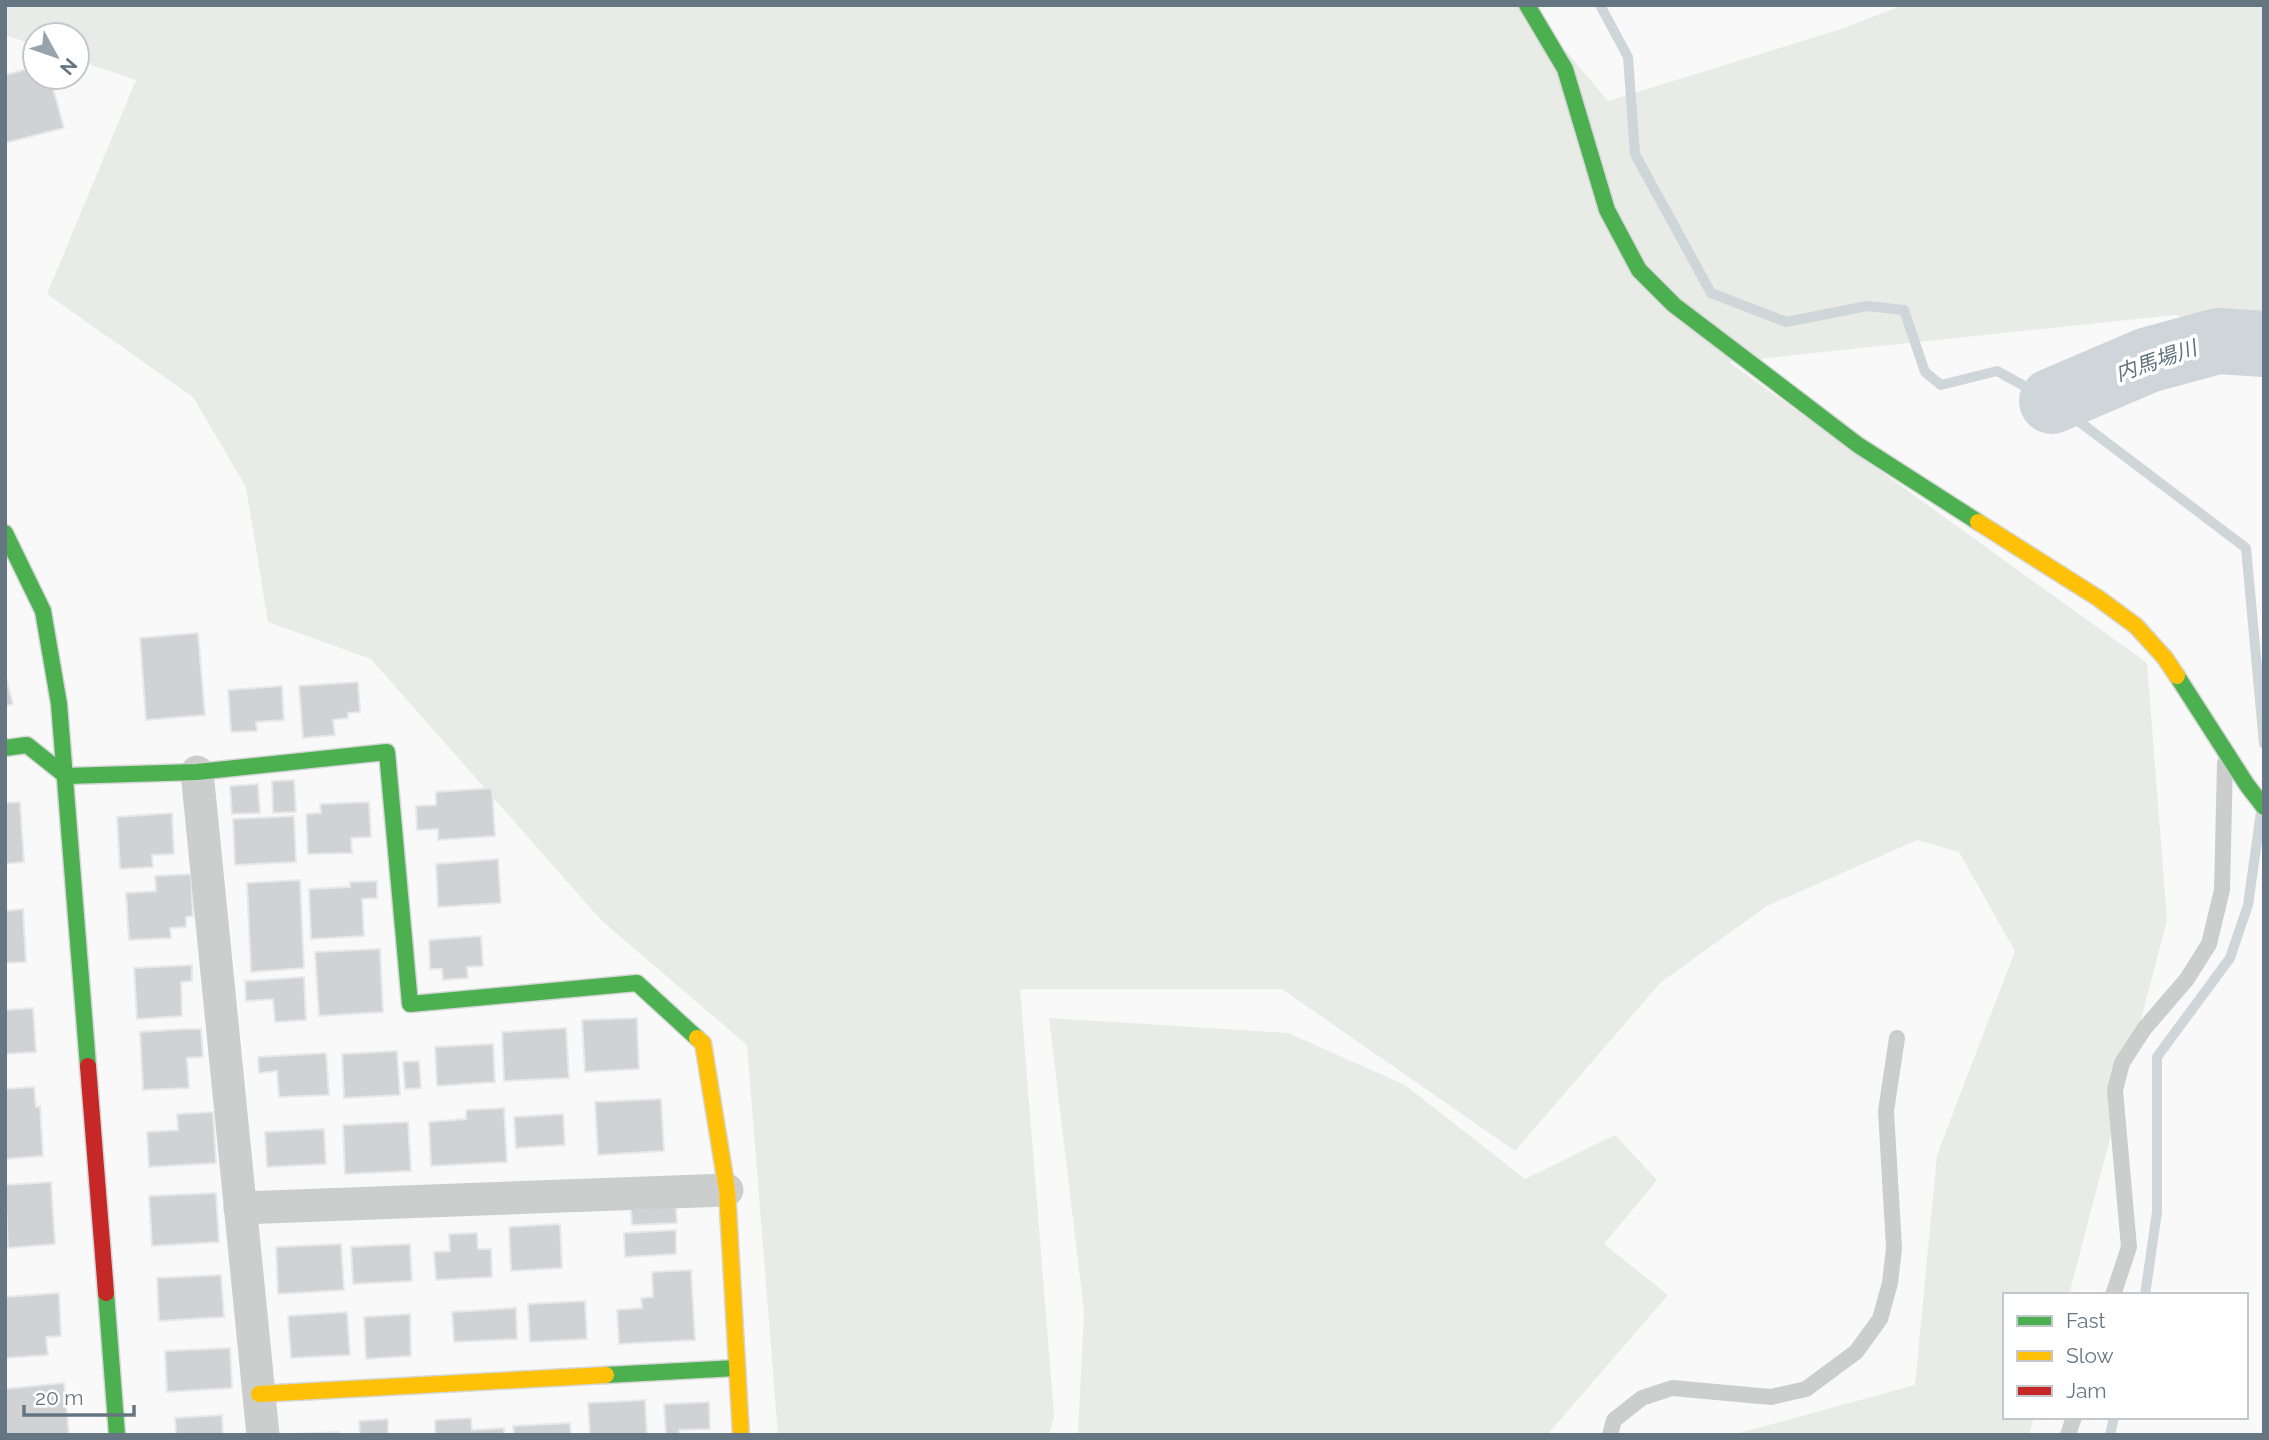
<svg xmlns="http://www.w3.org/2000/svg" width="2269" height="1440" font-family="Raleway,'Noto Sans JP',sans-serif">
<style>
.green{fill:#e8ebe6}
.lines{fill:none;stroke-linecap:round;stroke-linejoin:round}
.stream{stroke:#cfd6da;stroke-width:10}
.river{stroke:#cfd6da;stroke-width:66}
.building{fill:#d0d2d3;stroke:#e8e8e8;stroke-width:2}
.fast-casing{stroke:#d6d7d8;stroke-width:19}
.slow-casing{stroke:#d6d7d8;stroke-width:19}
.jam-casing{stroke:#d6d7d8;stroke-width:19}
.lane{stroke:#cccece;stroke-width:16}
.street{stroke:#cccece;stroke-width:33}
.fast{stroke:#4caf50;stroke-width:16}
.slow{stroke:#ffc107;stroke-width:16}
.jam{stroke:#c62828;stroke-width:16}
.labels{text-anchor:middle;stroke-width:7;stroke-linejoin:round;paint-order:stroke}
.water-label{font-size:21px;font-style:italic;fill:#60747c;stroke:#fff}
</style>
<rect width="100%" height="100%" fill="#f9f9f9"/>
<g class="green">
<polygon points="5,5 1527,5 1608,101 1838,30 1904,5 2264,5 2264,346 2175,315 1729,362 2147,663 2167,920 2069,1295 2005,1295 2005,1417 2034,1417 2029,1435 1732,1435 1915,1385 1937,1155 2015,951 1959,852 1917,840 1767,906 1660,983 1515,1151 1282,989 1020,989 1054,1416 1049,1435 778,1435 747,1045 601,920 371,659 268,622 246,487 193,397 47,294 136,80 77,60 77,35 35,35 35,45 5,35"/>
<polygon points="1049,1018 1288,1033 1405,1085 1525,1179 1615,1135 1657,1180 1604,1244 1668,1295 1547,1435 1078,1435 1084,1311"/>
</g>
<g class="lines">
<g class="stream">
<polyline points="1600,5 1628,57 1635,154 1711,293 1786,322 1867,306 1904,310 1925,372 1941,385 1997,371 2052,401 2246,548 2264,744"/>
<polyline points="2145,1295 2157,1212 2157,1057 2230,958 2248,905 2261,812"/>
<polyline points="2110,1435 2114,1417"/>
</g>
<polyline class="river" points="2052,401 2148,360 2218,341 2264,344"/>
</g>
<g class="building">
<polygon points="35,67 35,77 50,77 64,128 5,143 5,75"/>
<polygon points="198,633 205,715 146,720 140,638"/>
<polygon points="5,674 13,704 5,706"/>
<polygon points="358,682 360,712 348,713 348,718 333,720 335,735 303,738 299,686"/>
<polygon points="282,686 284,720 256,722 257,731 231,732 228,690"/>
<polygon points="294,780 296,812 273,813 272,781"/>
<polygon points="258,784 260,813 232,814 230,786"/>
<polygon points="492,788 495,836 438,840 438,829 417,830 416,806 436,805 436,792"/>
<polygon points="20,802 24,862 5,864 5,803"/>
<polygon points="369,802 371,837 351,838 352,853 308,854 306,814 321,813 320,804"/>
<polygon points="172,813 174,854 152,855 153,867 120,869 117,817"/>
<polygon points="294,816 296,862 235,865 233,819"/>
<polygon points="498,859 501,903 438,907 436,864"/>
<polygon points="191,874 193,916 186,917 186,927 170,928 171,938 129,940 126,893 156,891 155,876"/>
<polygon points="300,880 304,968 251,972 247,883"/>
<polygon points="377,881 377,898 362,899 364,936 311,939 309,889 350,887 350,882"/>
<polygon points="23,909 26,962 5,963 5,911"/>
<polygon points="481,936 483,966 467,967 468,978 443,980 442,969 430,969 429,940"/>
<polygon points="380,949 383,1012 319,1016 315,952"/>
<polygon points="192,965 192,981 181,982 182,1016 137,1019 134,968"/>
<polygon points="304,977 306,1020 275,1022 273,999 246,1001 245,981"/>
<polygon points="33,1008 36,1052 5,1054 5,1010"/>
<polygon points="637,1018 639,1069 585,1072 582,1020"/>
<polygon points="566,1028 569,1078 504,1081 502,1032"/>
<polygon points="185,1029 201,1029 203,1057 187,1058 189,1088 143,1090 140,1032"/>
<polygon points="493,1044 495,1082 437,1086 435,1047"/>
<polygon points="397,1051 400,1095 344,1098 342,1054"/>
<polygon points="326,1053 329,1095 279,1097 277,1071 259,1073 258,1057"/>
<polygon points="419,1061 421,1088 405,1089 403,1062"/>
<polygon points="34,1087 36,1107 40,1106 43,1156 5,1159 5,1089"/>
<polygon points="661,1099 664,1151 598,1155 595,1102"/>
<polygon points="504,1108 507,1162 431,1166 429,1122 466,1119 466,1110"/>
<polygon points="213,1112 216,1163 149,1167 147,1132 178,1130 177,1114"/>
<polygon points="563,1114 565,1145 516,1148 514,1117"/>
<polygon points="408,1122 411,1171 345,1174 343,1125"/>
<polygon points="324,1129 326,1164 267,1167 265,1132"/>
<polygon points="51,1182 55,1244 8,1248 5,1185"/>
<polygon points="216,1193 219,1242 152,1246 149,1196"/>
<polygon points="676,1207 677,1223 632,1225 631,1209"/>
<polygon points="560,1224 562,1268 511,1271 509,1227"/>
<polygon points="676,1230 676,1254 625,1257 624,1233"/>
<polygon points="477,1233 478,1249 491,1249 492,1277 436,1280 434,1252 450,1251 449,1234"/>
<polygon points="341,1244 344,1290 278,1294 276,1247"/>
<polygon points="410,1244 412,1281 353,1284 351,1247"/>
<polygon points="691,1270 695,1340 619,1344 617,1310 642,1308 641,1298 653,1297 652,1272"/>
<polygon points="221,1275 224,1317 159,1321 157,1278"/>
<polygon points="59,1293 61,1336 46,1337 48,1355 5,1358 5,1297"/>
<polygon points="585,1301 587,1339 530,1342 528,1304"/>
<polygon points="516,1308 517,1339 454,1342 452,1312"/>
<polygon points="347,1312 350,1355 291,1358 288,1316"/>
<polygon points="410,1314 411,1356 366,1359 364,1317"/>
<polygon points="230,1348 232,1388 167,1392 165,1351"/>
<polygon points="64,1383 69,1435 6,1435 5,1389"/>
<polygon points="645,1400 647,1435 590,1435 588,1403"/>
<polygon points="709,1402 710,1429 679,1430 679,1435 666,1435 664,1404"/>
<polygon points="222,1415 223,1435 176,1435 175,1418"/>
<polygon points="471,1418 472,1430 504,1428 504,1435 435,1435 435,1420"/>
<polygon points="388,1419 388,1435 360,1435 359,1421"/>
<polygon points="570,1423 571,1435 514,1435 513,1426"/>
<polygon points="339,1432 339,1435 294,1435 294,1434"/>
</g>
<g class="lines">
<defs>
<g id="fast">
<polyline points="1527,5 1565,69 1607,210 1639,270 1674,305 1858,445 1978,522"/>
<polyline points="5,533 43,611 59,704 88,1066"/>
<polyline points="2177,676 2247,785 2264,807"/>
<polyline points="5,748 27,745 66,776 197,772 387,752 410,1004 637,983 697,1038"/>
<polyline points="106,1293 117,1435"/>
<polyline points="606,1375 737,1368"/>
</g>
<g id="slow">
<polyline points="1978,522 2098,598 2136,626 2165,658 2177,676"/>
<polyline points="697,1038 703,1043 727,1190 741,1435"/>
<polyline points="259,1394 606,1375"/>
</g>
<polyline id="jam" points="88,1066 106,1293"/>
</defs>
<use href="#fast" class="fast-casing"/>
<use href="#slow" class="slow-casing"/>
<use href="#jam" class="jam-casing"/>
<g class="lane">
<polyline points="2113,1295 2129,1247 2115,1090 2122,1063 2144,1029 2187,979 2209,944 2222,890 2225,763"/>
<polyline points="1610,1435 1614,1420 1642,1398 1672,1388 1771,1397 1806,1389 1856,1352 1880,1319 1890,1283 1894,1248 1886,1111 1897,1038"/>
<polyline points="2068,1435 2074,1417"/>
</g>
<g class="street">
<polyline points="197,772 263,1435"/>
<polyline points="240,1208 727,1190"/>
</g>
<use href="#fast" class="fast"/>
<use href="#slow" class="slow"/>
<use href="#jam" class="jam"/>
</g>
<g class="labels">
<g class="water-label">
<text transform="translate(2156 361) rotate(-19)" y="7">内馬場川</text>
</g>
</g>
<rect width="2269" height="1440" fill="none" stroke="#667582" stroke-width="14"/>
<rect x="2003" y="1293" width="245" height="126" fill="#ffffff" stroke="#c2c8cd" stroke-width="2"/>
<rect x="2017" y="1316" width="35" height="10" fill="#4caf50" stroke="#c2c8cd" stroke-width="2"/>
<text x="2066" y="1328" font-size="21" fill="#667582">Fast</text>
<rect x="2017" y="1351" width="35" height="10" fill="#ffc107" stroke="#c2c8cd" stroke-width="2"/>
<text x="2066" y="1363" font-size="21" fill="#667582">Slow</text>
<rect x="2017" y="1386" width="35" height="10" fill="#c62828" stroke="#c2c8cd" stroke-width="2"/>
<text x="2066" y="1398" font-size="21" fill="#667582">Jam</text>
<g transform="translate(56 56) rotate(130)"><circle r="33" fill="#ffffff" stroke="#c2c8cd" stroke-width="2"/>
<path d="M0-5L12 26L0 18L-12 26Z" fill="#99a3ac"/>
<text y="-10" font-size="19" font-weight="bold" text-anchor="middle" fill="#667582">N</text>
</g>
<path d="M24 1405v10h110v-10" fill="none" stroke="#667582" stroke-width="3.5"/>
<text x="35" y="1405" font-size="21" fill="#667582" stroke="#ffffff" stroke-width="5" paint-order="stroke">20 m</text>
</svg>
